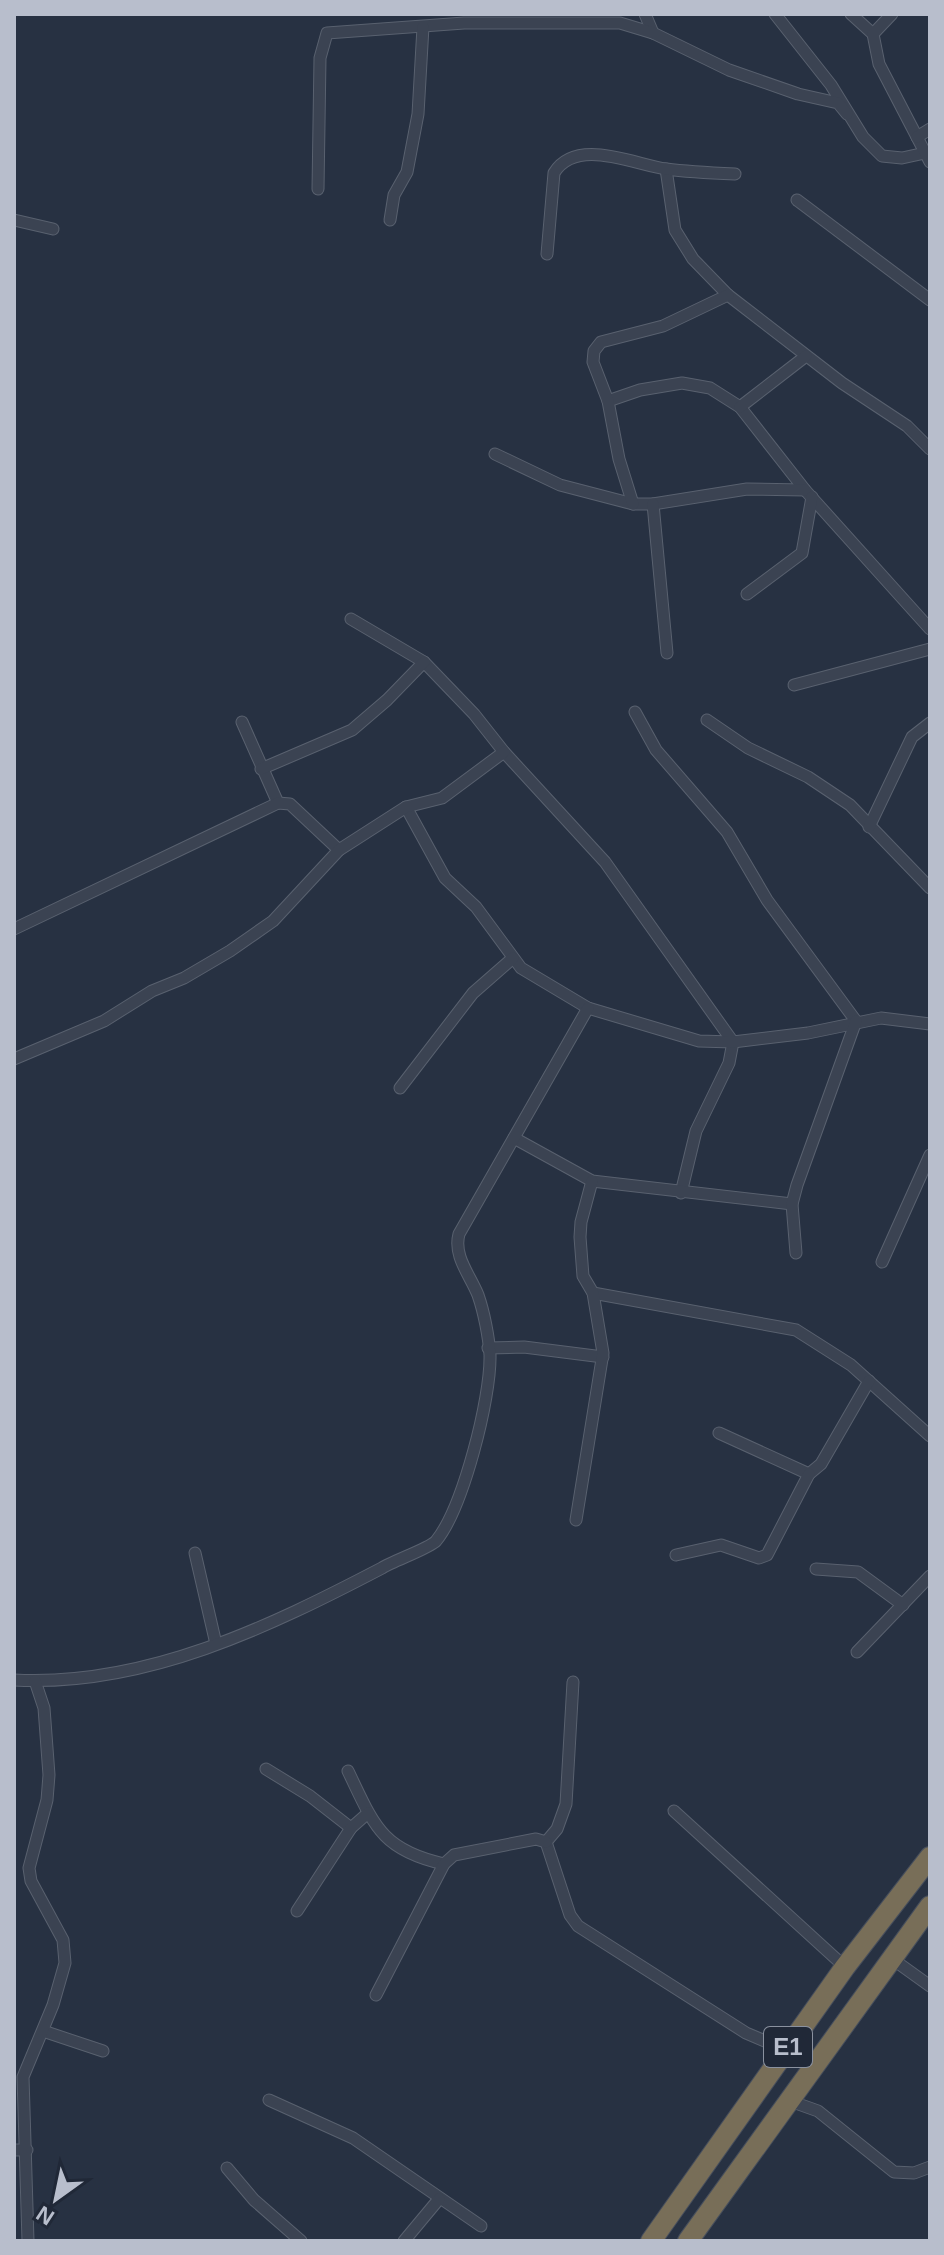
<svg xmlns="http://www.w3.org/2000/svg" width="944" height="2255" font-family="Arial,sans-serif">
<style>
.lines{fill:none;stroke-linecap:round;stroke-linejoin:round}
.street-casing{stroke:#59616f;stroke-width:13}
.highway-casing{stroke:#464e5c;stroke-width:22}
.street{stroke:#3b4352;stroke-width:11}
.highway{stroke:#786e58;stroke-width:20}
.labels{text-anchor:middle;stroke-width:8;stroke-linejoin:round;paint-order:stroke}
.shield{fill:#202837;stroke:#8a919f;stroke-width:2}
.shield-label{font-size:24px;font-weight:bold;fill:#b8becc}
</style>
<rect width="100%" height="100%" fill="#273142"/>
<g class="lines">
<defs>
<g id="street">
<polyline points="645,14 653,33"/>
<polyline points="775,14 831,85 863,137 882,156 902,158 925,153"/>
<polyline points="851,14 873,34"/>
<polyline points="892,14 873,34 879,64 930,162"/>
<polyline points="917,137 930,129"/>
<polyline points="666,169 675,230 693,259 728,295 842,383 907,426 930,449"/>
<polyline points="318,189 320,58 327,33 464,23 620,23 653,33 729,70 798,94 838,103 847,114"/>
<polyline points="797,200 930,300"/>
<polyline points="14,220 53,229"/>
<polyline points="390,220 394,195 407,172 418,114 423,27"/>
<path d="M547,254L554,173C576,137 633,164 666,169C689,172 712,173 735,174"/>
<polyline points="608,401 640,390 682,383 710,388 740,407 805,490 930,629"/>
<polyline points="740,407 806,356"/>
<polyline points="495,454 560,485 633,504 653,504 747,489 805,490"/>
<polyline points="633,504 619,459 608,401 593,362 594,351 601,342 663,326 728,295"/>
<polyline points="653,504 667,653"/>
<polyline points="747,594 802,553 812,497"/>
<polyline points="351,619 424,662 474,714 504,752 605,862 733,1042 729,1063 696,1131 681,1193"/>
<polyline points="794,685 930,649"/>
<polyline points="635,712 656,750 727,832 767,900 856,1021"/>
<polyline points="707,720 748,748 808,777 850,805 930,888"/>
<polyline points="242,722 278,803"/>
<polyline points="261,769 352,730 387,700 424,662"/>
<polyline points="406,807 445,878 476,907 521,968 588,1008 699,1041 733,1042 808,1033 881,1018 930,1024"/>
<polyline points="869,827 912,737 930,723"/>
<polyline points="14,929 278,803 290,804 339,850"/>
<polyline points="14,1059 104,1021 152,991 184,978 230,951 273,921 339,850 406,807 442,798 504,752"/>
<polyline points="400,1088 473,993 513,958"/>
<polyline points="514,1138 592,1181 792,1204"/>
<polyline points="796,1253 792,1204 797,1185 856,1021"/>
<polyline points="882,1262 930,1155"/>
<polyline points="593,1293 796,1330 851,1365 930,1436"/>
<polyline points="488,1348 524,1347 603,1357"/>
<polyline points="719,1433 809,1474 821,1464 869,1381"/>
<polyline points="576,1520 603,1353 593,1293 583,1276 580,1237 581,1222 592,1181"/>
<polyline points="195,1553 216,1644"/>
<polyline points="676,1555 721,1545 759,1558 767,1555 809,1474"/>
<polyline points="816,1569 858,1572 903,1605"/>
<polyline points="857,1652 930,1576"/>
<path d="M14,1680C145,1687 269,1627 382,1568C393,1561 430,1548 436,1541C463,1508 491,1398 490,1355C489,1338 484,1312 478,1295C470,1275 453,1256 459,1234L588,1008"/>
<polyline points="266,1769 310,1796 351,1828"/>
<path d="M348,1771C374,1825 381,1850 444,1864"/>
<polyline points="674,1811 845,1967"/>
<polyline points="546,1842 570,1915 578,1926 746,2033 786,2050"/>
<polyline points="546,1842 557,1829 566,1804 573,1682"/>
<polyline points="297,1911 351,1828 368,1813"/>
<polyline points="891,1958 930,1986"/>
<polyline points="376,1995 444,1864 454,1855 536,1839 546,1842"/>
<polyline points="43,2031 103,2051"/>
<polyline points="269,2100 353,2138 481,2226"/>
<polyline points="790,2101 818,2111 894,2172 914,2173 930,2167"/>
<polyline points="14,2150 27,2150"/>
<polyline points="227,2168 254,2200 301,2241"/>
<polyline points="28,2241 23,2077 53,2005 65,1963 63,1940 31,1881 29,1868 47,1800 49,1775 44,1708 35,1681"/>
<polyline points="404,2241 439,2199"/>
</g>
<g id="highway">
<polyline points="651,2241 845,1967 930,1857"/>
<polyline points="688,2241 930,1906"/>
</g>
</defs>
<use href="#street" class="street-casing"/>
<use href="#highway" class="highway-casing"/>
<use href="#street" class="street"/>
<use href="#highway" class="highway"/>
</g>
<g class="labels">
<rect class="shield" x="764" y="2027" width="48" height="40" rx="6"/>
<g class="shield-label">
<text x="788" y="2055">E1</text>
</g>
</g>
<rect width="944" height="2255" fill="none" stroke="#b8becc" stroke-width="32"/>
<g transform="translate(56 2199) rotate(213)" stroke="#202837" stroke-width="6" paint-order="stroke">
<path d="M0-6L14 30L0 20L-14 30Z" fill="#b8becc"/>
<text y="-12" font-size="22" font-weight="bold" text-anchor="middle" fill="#b8becc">N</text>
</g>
</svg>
